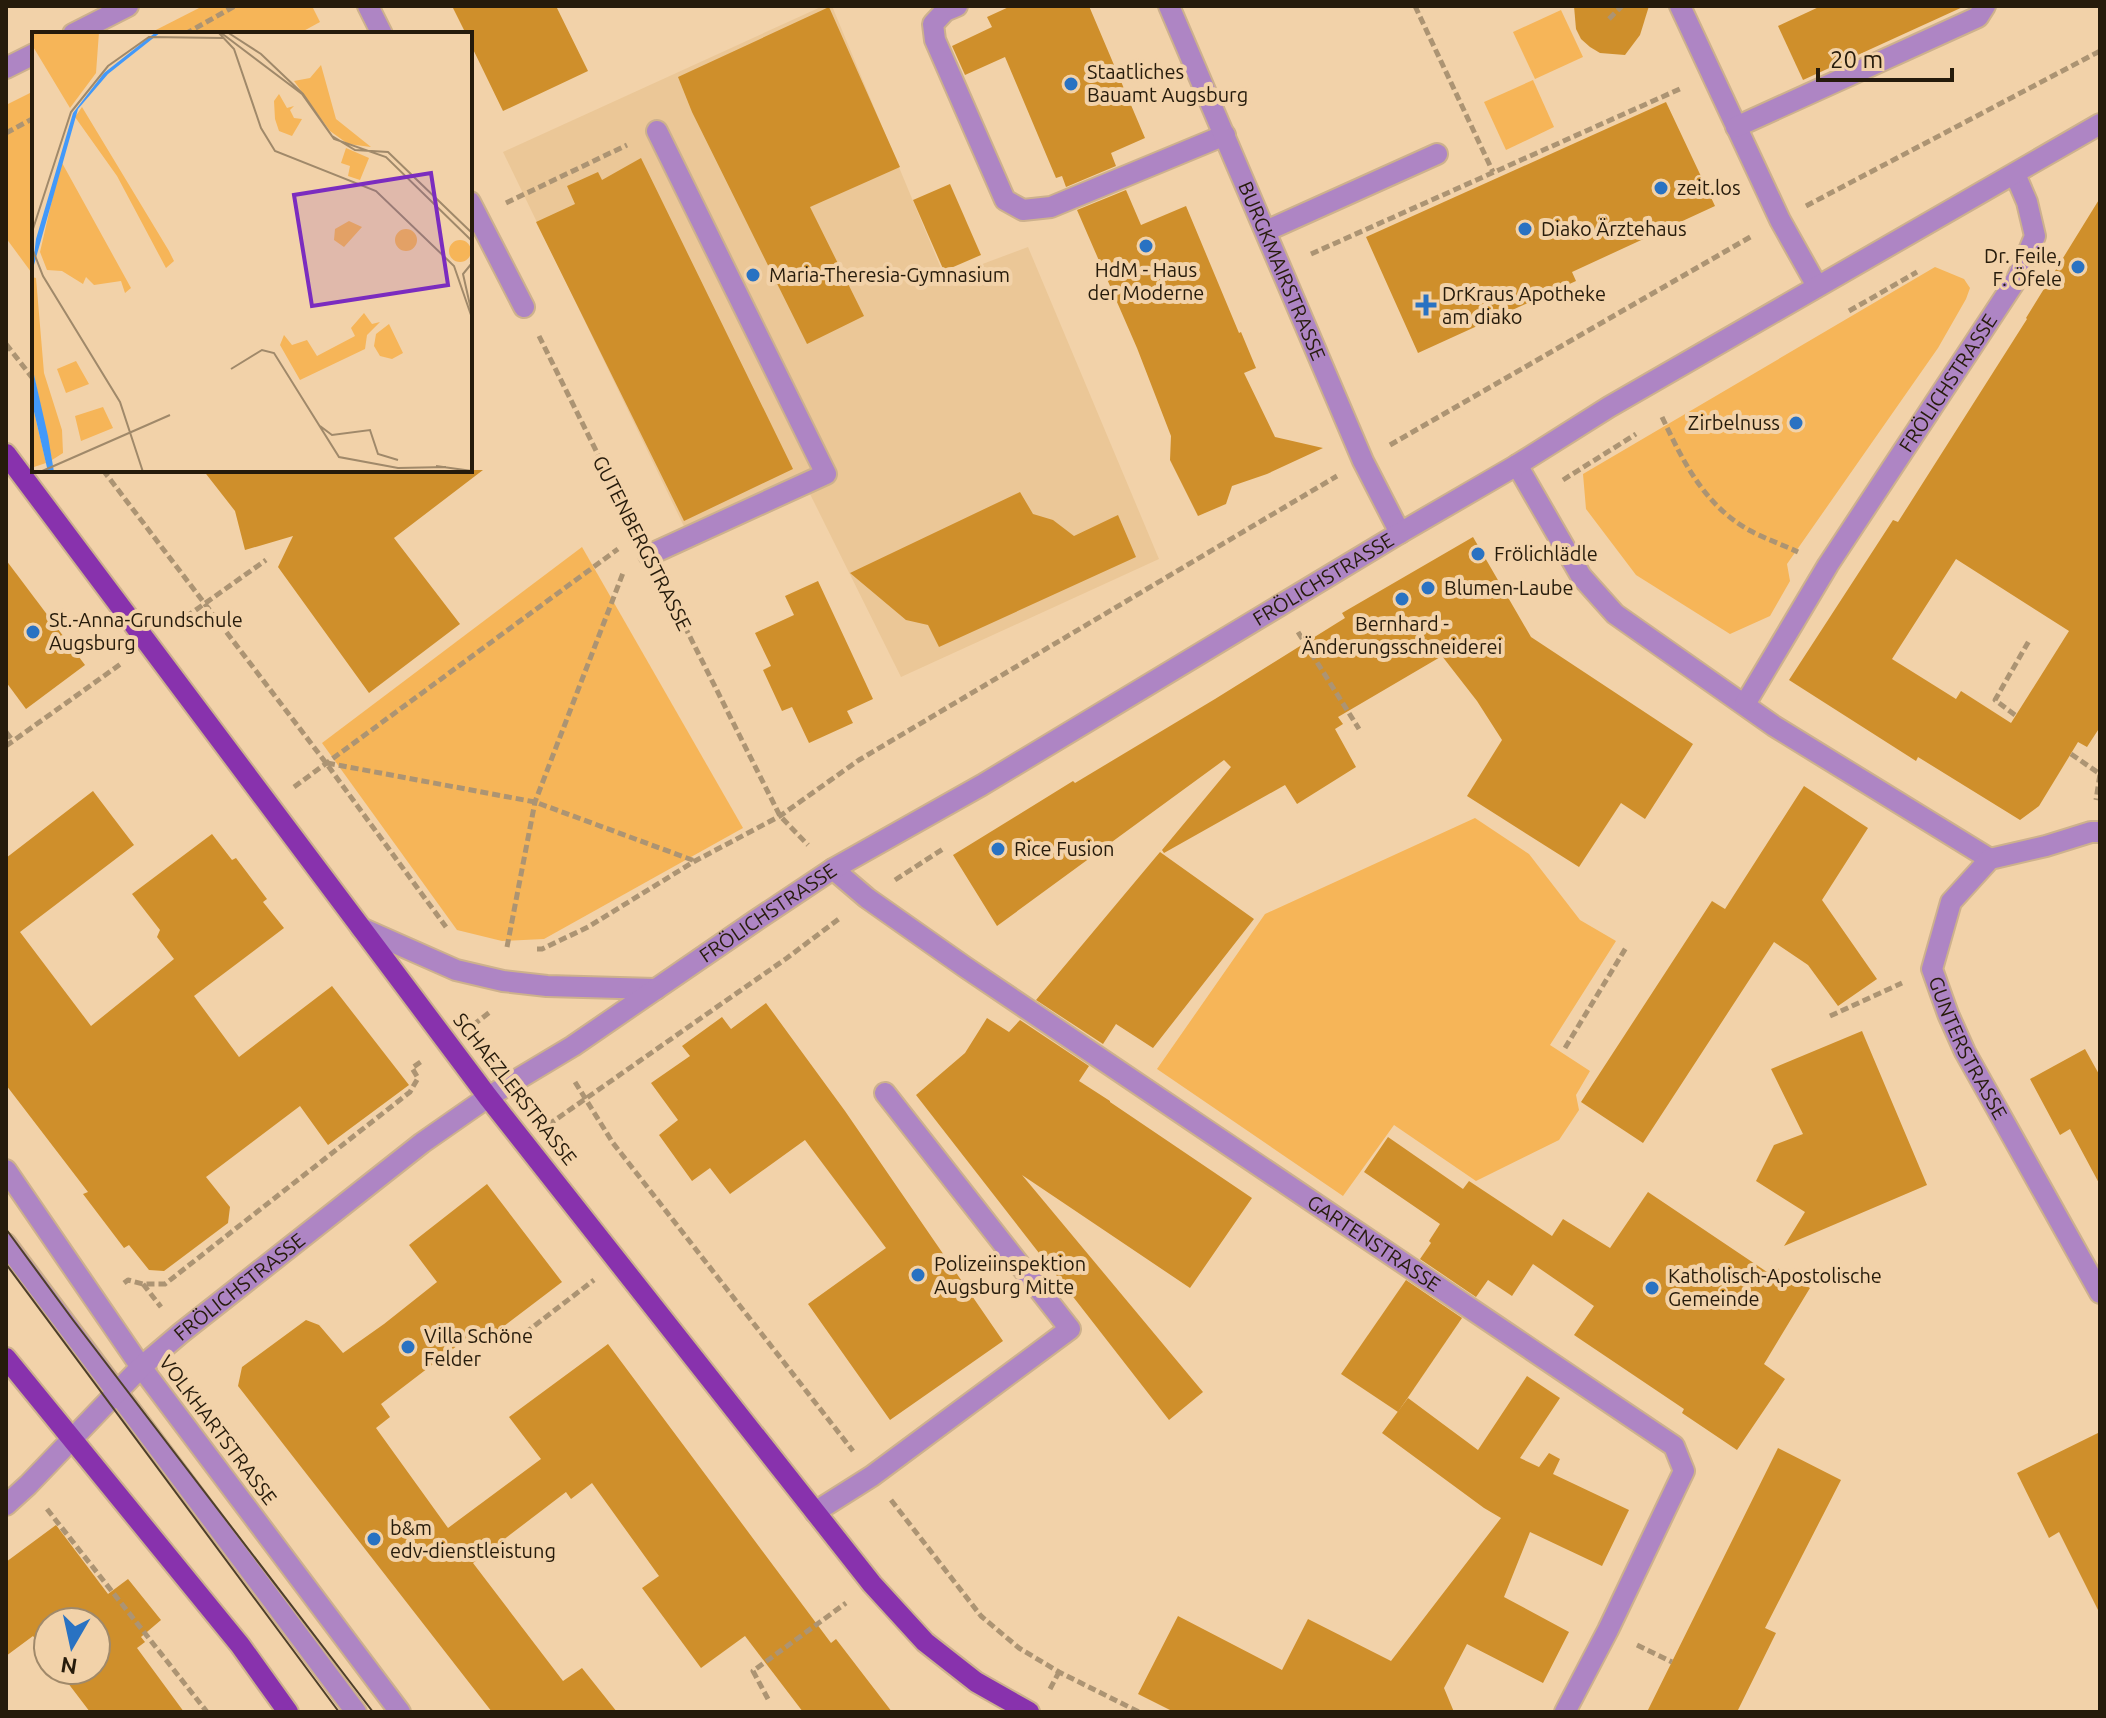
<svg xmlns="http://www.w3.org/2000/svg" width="2106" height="1718" font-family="Ubuntu,sans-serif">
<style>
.built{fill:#ebc797}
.green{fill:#f6b558}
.building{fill:#cf8f2b;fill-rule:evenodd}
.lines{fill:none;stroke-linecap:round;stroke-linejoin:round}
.minor-casing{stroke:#cdb18d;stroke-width:24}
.major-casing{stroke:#cdb18d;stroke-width:24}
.path{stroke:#ac9473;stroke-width:5;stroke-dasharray:8 4;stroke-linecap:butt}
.minor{stroke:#ae85c4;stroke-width:20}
.major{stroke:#8832ad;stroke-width:20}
.tram{stroke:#4e3f2a;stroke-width:2}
.poi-dot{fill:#2972c2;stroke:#f2d2a9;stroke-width:3}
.labels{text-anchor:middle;stroke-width:8;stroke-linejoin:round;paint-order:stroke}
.poi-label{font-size:20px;fill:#261b0b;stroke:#f2d2a9;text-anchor:start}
.street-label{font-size:20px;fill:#261b0b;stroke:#f2d2a9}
.inset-road{fill:none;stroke:#a0896a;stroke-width:2}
.view{fill:#7b2cbf;fill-opacity:0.15;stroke:#7b2cbf;stroke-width:4}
.inset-edge{fill:none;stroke:#261b0b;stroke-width:4}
</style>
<rect width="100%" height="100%" fill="#f2d2a9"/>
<polygon class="built" points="823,6 832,6 945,278 1028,247 1159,559 901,677 808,490 692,543 503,152"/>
<g class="green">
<polygon points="203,6 312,6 320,22 298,34 148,34"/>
<polygon points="1561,10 1583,57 1535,79 1513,32"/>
<polygon points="1533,80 1554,127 1506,150 1484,102"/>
<polygon points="34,91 34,276 6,238 6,105"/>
<polygon points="1935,267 1964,279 1970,288 1966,299 1938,348 1787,564 1790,581 1770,616 1730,634 1636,575 1586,509 1583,474"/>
<polygon points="582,547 743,828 544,939 502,941 457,930 322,743"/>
<polygon points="1475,818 1529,854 1580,920 1616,941 1550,1045 1590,1071 1576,1095 1579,1110 1559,1140 1476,1181 1394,1125 1343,1196 1157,1069 1265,914"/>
</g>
<g class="building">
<polygon points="452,6 556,6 588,71 503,111 470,43 470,34 466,34"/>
<polygon points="1011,6 1089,6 1145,138 1111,153 1116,166 1066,187 1062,176 1056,178 1005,57 965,75 952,46 992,27 987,17"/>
<polygon points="1574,6 1649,6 1640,35 1625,55 1600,53 1590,47 1581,39 1576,29"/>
<polygon points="1821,6 1965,6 1803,80 1778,26"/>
<polygon points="829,7 900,167 810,207 864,316 807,344 692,112 678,77"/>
<polygon points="1666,102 1715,206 1572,272 1576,281 1418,353 1366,237"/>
<polygon points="641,158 793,469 684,521 536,222 575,204 567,186 598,172 602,180"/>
<polygon points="950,184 981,255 944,271 913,200"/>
<polygon points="1126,190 1141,225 1186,206 1239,333 1241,332 1256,368 1244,373 1275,437 1323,448 1267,474 1232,486 1226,504 1198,516 1170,460 1171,436 1137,348 1077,210"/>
<path d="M2100,198V727L2087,747L2078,742L2039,806L2020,820L1918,757L1916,761L1789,680L1893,520L1898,522L2027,319L2026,318ZM1956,559L2069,631L2011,723L1961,691L1956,699L1892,659Z"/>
<polygon points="203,470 483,470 394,538 460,624 369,693 278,567 293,536 245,550 235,511"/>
<polygon points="1020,492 1033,514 1053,520 1074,536 1118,515 1136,557 939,647 928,625 906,620 850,573"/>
<polygon points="1473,537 1531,637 1693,744 1645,819 1621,803 1579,867 1467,796 1502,740 1477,701 1442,656 1338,717 1343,724 1335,729 1356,767 1297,804 1285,785 1164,853 1162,850 1231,767 1224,760 997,926 953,855 1073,781 1075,783 1215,699 1345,618 1342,613"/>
<polygon points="6,560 85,665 26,709 6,682"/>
<polygon points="818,581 873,699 847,711 853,723 809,743 792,707 782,711 763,670 771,666 755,633 794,615 785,596"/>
<polygon points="1804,786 1868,828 1822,900 1877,979 1838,1006 1808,965 1774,942 1643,1143 1581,1102 1712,901 1725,909"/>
<polygon points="93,791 134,845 20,932 91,1026 174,959 157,937 160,930 132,894 212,834 232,860 236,858 267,899 263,902 284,928 194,996 239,1057 332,986 409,1085 328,1145 300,1106 206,1177 230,1207 228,1223 164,1271 149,1270 129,1245 124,1248 83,1194 88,1192 6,1085 6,858"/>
<polygon points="1160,852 1254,919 1153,1048 1116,1024 1103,1044 1036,1000"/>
<polygon points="766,1003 845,1111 1003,1341 890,1420 808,1304 886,1248 805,1140 730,1194 710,1168 692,1181 659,1135 678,1120 651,1083 690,1056 682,1046 722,1017 731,1029"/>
<polygon points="987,1018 1009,1032 1020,1020 1089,1066 1079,1081 1110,1101 1110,1102 1252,1198 1190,1288 1022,1175 1203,1392 1169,1420 916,1095 965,1053"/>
<polygon points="1862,1031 1927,1185 1784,1246 1805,1212 1756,1181 1774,1145 1803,1134 1771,1069"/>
<polygon points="2085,1049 2100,1076 2100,1185 2070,1129 2060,1135 2030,1079"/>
<polygon points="1388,1137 1463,1189 1469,1181 1552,1236 1563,1219 1610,1248 1648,1192 1767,1272 1772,1265 1810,1288 1764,1364 1785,1379 1737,1450 1682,1413 1684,1409 1574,1335 1594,1306 1533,1264 1512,1296 1488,1280 1476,1297 1420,1259 1431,1243 1429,1241 1440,1224 1364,1172"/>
<polygon points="487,1184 562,1282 483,1342 475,1332 381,1404 390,1417 376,1428 448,1528 541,1459 509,1417 608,1344 831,1643 836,1639 892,1712 803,1712 745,1636 701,1668 642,1588 659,1576 592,1483 571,1499 566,1492 473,1563 563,1681 582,1668 617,1712 492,1712 238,1386 242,1367 306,1320 319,1325 343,1353 384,1324 437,1282 409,1245"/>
<polygon points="1406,1280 1462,1318 1398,1412 1341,1374"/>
<polygon points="1527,1376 1560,1398 1520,1458 1539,1467 1549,1453 1560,1459 1553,1474 1629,1510 1602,1566 1530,1532 1504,1597 1569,1632 1543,1683 1467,1644 1444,1688 1454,1712 1174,1712 1138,1694 1178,1616 1282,1670 1308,1619 1391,1661 1501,1518 1484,1508 1382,1433 1408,1398 1478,1450"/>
<polygon points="2100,1432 2100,1614 2059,1532 2049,1538 2017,1473"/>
<polygon points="1778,1448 1841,1480 1765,1628 1776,1633 1737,1712 1647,1712"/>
<polygon points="56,1525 108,1594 128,1579 161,1620 141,1637 145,1642 137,1648 184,1712 90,1712 58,1670 96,1670 96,1622 48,1622 48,1656 33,1636 6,1656 6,1562"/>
</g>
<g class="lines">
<defs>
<g id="minor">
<polyline points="368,6 382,34"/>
<polyline points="957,6 945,11 933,24 935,40 1005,200 1023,210 1051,207 1225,135"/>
<path id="s1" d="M1169,6L1363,461L1400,533"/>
<polyline points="1680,6 1780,220 1817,286"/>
<polyline points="73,34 128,6"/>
<polyline points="6,68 34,54"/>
<polyline points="1736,127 1978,17 1985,6"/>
<polyline points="470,202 524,307"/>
<polyline points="1266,231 1437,154"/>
<polyline points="1517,465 1581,576 1615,614 1774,726 1990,859"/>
<polyline points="649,555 826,474 657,131"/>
<path id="s2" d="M1745,704L1828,565L2018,277L2035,236L2027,202L2015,174"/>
<path id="s3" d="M2100,832H2091L2046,846L1990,859L1951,902L1932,969L1948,1014L1965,1052L2100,1293"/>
<path id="s4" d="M833,869L867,898L965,967L1674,1446L1684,1471L1608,1630L1565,1712"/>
<polyline points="361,928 456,970 503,981 547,986 656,989"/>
<polyline points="6,1170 141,1367 400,1712"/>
<polyline points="6,1244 356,1712"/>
<path id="s5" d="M6,1505L28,1485L141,1367L181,1333L422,1143L488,1097L573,1046L755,921L833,869L982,785L1400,533L1517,465L1609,407L2100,124"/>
<polyline points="815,1512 872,1476 1070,1329 885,1093"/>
</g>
<g id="major">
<polyline points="6,454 488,1097 872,1584 925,1642 976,1682 1029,1712"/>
<polyline points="6,1358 240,1645 288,1712"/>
</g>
</defs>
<use href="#minor" class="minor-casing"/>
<use href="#major" class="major-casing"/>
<g class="path">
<polyline points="1415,6 1493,172"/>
<polyline points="1609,19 1622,6"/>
<polyline points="185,34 235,6"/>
<polyline points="6,133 34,118"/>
<polyline points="506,203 627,145"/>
<polyline points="1806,206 2100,51"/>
<polyline points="1311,254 1682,88"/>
<polyline points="1849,311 1917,272"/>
<polyline points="539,336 634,527"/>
<polyline points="6,344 34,380"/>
<path d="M1662,417C1683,461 1703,503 1747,529C1763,538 1781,544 1798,552"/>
<polyline points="1390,445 1752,236"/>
<polyline points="103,470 326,763 446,927"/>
<polyline points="1563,480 1636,434"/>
<polyline points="663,583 780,816 808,845"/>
<polyline points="176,624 266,560"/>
<polyline points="1298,632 1359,729"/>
<polyline points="2015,715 1995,700 2030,639"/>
<polyline points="6,732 13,741"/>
<polyline points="6,746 122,663"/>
<polyline points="2071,754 2100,774 2096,800"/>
<polyline points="327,763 535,802 695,861"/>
<polyline points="294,787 618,549"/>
<polyline points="895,880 943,849"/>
<polyline points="507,947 535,802 623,573"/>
<polyline points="537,949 542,949 588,927 695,861 780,816 859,760 1337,476"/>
<polyline points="1830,1016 1902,983"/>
<polyline points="473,1025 490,1012"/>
<polyline points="1565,1048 1627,946"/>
<polyline points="575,1082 613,1143 853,1451"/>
<polyline points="548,1125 787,958 840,918"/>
<polyline points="124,1283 128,1280 143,1284 165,1284 410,1092 418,1078 412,1068 422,1061"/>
<polyline points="143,1284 161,1307"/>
<polyline points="525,1333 594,1280"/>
<polyline points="891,1500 981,1616 1019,1648 1059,1672 1139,1712"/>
<polyline points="47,1509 207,1712"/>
<polyline points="1637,1645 1672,1662"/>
<polyline points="1050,1689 1059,1672"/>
<polyline points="768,1699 753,1671 846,1603"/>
</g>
<use href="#minor" class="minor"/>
<use href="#major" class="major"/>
<g class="tram">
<polyline points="6,1229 73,1320 373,1712"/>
<polyline points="6,1264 339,1712"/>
</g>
</g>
<g class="poi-dot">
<circle cx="1071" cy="84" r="8"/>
<circle cx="1661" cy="188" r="8"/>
<circle cx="1525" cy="229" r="8"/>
<circle cx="1146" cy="246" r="8"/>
<circle cx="2078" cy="267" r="8"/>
<circle cx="753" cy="275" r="8"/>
<path d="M1422 293h8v8h8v8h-8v8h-8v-8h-8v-8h8z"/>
<circle cx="1796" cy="423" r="8"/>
<circle cx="1478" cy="554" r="8"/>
<circle cx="1428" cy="588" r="8"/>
<circle cx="1402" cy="599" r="8"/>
<circle cx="33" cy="632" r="8"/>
<circle cx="998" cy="849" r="8"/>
<circle cx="918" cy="1275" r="8"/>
<circle cx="1652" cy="1288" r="8"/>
<circle cx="408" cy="1347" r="8"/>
<circle cx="374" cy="1539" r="8"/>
</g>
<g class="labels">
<g class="poi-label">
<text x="1087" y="79">Staatliches<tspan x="1087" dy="23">Bauamt Augsburg</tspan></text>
<text x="1677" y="195">zeit.los</text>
<text x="1541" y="236">Diako Ärztehaus</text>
<text x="2062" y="263" text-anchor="end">Dr. Feile,<tspan x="2062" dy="23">F. Öfele</tspan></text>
<text x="1146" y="277" text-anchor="middle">HdM - Haus<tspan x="1146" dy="23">der Moderne</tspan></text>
<text x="769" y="282">Maria-Theresia-Gymnasium</text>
<text x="1442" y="301">DrKraus Apotheke<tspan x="1442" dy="23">am diako</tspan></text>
<text x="1780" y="430" text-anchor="end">Zirbelnuss</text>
<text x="1494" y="561">Frölichlädle</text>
<text x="1444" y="595">Blumen-Laube</text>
<text x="49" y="627">St.-Anna-Grundschule<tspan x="49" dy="23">Augsburg</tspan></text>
<text x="1402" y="631" text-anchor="middle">Bernhard -<tspan x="1402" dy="23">Änderungsschneiderei</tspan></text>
<text x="1014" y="856">Rice Fusion</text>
<text x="934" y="1271">Polizeiinspektion<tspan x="934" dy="23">Augsburg Mitte</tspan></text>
<text x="1668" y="1283">Katholisch-Apostolische<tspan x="1668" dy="23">Gemeinde</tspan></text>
<text x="424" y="1343">Villa Schöne<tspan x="424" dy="23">Felder</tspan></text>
<text x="390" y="1535">b&amp;m<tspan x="390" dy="23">edv-dienstleistung</tspan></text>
</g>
<g class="street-label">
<text dy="7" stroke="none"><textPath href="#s1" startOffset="288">BURGKMAIRSTRASSE</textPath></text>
<text dy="7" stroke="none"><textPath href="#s2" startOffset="380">FRÖLICHSTRASSE</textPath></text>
<text transform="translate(642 543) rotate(63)" y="7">GUTENBERGSTRASSE</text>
<text dy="7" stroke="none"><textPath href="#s5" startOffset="1616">FRÖLICHSTRASSE</textPath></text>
<text dy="7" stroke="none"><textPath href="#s5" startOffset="968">FRÖLICHSTRASSE</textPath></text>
<text dy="7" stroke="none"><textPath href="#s3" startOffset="328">GUNTERSTRASSE</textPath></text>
<text transform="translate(515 1089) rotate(52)" y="7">SCHAEZLERSTRASSE</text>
<text dy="7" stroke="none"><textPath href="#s4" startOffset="658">GARTENSTRASSE</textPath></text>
<text dy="7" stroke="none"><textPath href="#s5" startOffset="320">FRÖLICHSTRASSE</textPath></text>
<text transform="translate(218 1430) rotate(53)" y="7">VOLKHARTSTRASSE</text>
</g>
</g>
<g transform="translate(32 32)">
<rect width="440" height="440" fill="#f2d2a9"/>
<path d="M0,0H67L64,41L38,76L0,13ZM289,33L304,87L339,115L316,112L298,99L262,49L278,46ZM247,62L255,76L262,74L258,78L262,86L270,87L260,104L247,99L243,87L242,69ZM50,75L137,219L142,229L134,236L85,144L43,85ZM314,116L337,126L328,148L316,144L318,134L309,131ZM29,129L99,256L93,261L89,249L62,253L54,245L51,252L30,239L15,238L8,220ZM317,189L330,195L312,215L302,208L303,197ZM363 208a11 11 0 1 1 22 0a11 11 0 1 1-22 0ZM417 219a11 11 0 1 1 22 0a11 11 0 1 1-22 0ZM0,245L4,246L12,341L30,398L31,421L20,428L0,334ZM332,281L340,292L348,290L335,303L333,317L268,348L248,313L252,303L260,313L275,308L285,324L323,304L319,296ZM357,292L371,321L360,327L348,324L342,314L344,302ZM44,329L57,352L34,361L25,337ZM0,371L14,431L2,435L0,427ZM71,375L81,396L49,409L43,384Z" fill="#f6b558"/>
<path d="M124,0H129L76,42L46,77L0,240L4,207L41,81L72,41ZM0,334L16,404L22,440H16L0,371Z" fill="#4299fa"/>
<path class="inset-road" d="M186,0L202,17L229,96L243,119L344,159L422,234L440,286M188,0L270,62L302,107L354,125L440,209M195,0L229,22L271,62L300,104L323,118L356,120L440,201M0,200L39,80L76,34L117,5L191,6M0,216L11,244L88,370L111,440M440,231L431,242L440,282M199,337L230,318L242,321L307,425L366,436L414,435M288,394L300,403L338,398L346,422L366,428M404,434L440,439M8,440L138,383"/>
<path class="view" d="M399,141L416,253L280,274L262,163Z"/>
<rect width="440" height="440" class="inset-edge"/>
</g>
<rect width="2106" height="1718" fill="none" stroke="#261b0b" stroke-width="16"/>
<g transform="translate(72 1646) rotate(189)"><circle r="38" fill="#f2d2a9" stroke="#a0896a" stroke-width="2"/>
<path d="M0-6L14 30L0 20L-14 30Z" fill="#2972c2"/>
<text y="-12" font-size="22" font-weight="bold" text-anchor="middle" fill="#261b0b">N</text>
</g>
<path d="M1818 68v12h134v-12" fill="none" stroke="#261b0b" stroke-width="4"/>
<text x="1830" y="68" font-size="24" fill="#261b0b" stroke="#f2d2a9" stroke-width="6" paint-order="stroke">20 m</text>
</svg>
